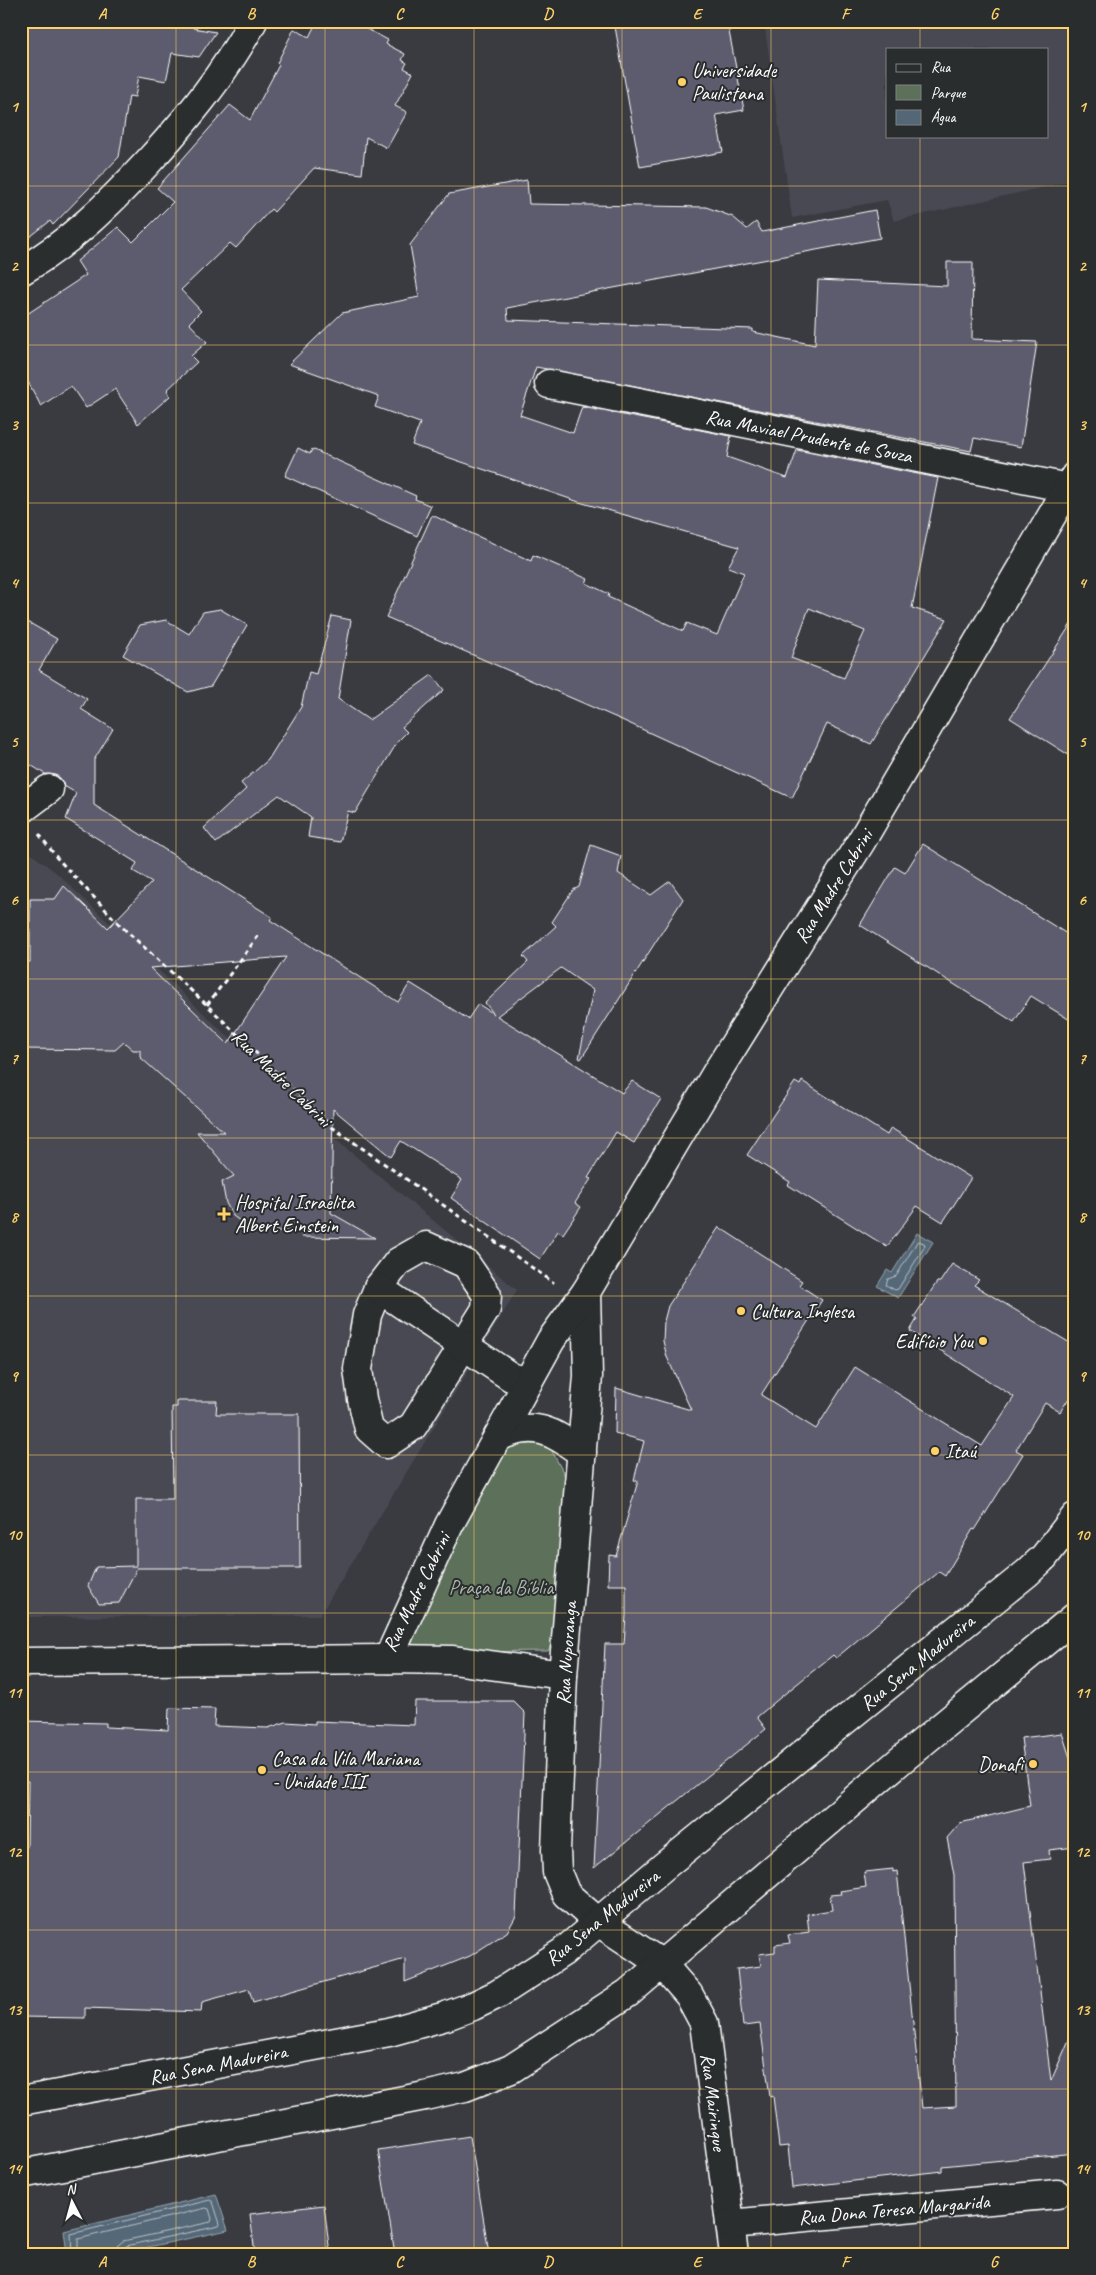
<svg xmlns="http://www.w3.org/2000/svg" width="1096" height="2275" font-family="Caveat,sans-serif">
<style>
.built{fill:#484952;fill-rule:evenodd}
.green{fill:#5c705a;stroke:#aeb8ac}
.water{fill:#546777;stroke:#98a4ad}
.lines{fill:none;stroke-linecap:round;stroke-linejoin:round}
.shore{stroke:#bbc2c9;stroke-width:1}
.building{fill:#5d5c6e;stroke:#fff;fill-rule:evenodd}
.minor-casing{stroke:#fff;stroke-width:31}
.major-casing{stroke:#fff;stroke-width:31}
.path{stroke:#fff;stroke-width:3;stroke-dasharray:5 4;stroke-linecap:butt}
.minor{stroke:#2a2d2e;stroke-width:28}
.major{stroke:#2a2d2e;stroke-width:28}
.grid{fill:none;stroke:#ffd166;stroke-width:1;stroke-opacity:0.55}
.poi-dot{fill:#ffd166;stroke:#2a2d2e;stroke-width:2}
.labels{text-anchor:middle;stroke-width:4;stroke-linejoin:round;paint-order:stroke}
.poi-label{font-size:20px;fill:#fff;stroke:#2a2d2e;text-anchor:start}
.street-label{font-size:20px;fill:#fff;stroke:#2a2d2e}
.park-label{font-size:20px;fill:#aeb8ac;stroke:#2a2d2e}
.neatline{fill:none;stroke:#ffd166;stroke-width:2}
.grid-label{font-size:16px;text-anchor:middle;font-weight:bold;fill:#ffd166}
</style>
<rect width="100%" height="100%" fill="#393b41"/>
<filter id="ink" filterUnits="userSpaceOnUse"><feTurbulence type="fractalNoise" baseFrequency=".02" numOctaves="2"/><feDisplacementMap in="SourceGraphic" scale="10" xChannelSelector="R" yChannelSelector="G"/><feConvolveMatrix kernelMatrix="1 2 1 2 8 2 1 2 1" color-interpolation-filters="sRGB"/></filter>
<g filter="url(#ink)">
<g class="built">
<path d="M764,21H1075V180L894,221L887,200L792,218ZM887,49H1047V136H887Z"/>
<polygon points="21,846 58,874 335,1139 517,1290 320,1615 21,1617"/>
</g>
<polygon class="green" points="523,1444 538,1444 551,1449 576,1497 562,1621 548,1651 456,1652 409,1646 421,1608 504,1449"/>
<g class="water">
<polygon points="917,1233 933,1242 898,1298 877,1286 887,1270 892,1273"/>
<polygon points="216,2194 228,2230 116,2254 67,2254 64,2231"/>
</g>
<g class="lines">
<g class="shore">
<polygon points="918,1241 924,1243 925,1246 898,1289 895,1290 886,1285 888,1279 896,1276"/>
<polyline points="72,2254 71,2234 210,2200 213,2202 220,2224 219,2226 126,2246 122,2254"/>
<polyline points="78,2254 78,2239 206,2208 209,2209 212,2219 211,2222 123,2241 117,2246 115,2254"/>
</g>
</g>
<g class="building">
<polygon points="21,21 194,21 193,28 216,32 199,57 172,53 166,81 139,76 135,97 129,96 119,157 53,225 50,221 21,244"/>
<polygon points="317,21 351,21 388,40 386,44 405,54 402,60 407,63 404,68 413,73 395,106 407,112 387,148 366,137 362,174 314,168 274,212 271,209 236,248 230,243 181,290 201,311 189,323 207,342 191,356 197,362 167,390 170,396 138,424 115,389 86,408 71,386 41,406 21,369 21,318 86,275 77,261 118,227 133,242 173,202 157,188 230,105 250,120 279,65 277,63 294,29 309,37"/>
<polygon points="614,21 727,21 744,110 716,115 723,152 640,167"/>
<path d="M527,180L529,204L706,207L733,217L747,229L756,222L762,232L875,210L880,238L507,308L508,320L753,329V332L815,345L818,280L947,286V262H973L972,339L1037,342L1021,447L974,438L971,451L536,367L520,415L573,433L582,407L731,436L727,457L787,478L797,450L938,478L912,608L947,619L871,744L827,724L792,798L624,721L386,617L432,515L531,561L533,555L588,579L586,583L609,594L608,597L683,631L687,623L717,635L744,573L728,567L739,547L579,502L412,445L420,423L375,407L379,396L289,364L342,313L419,297L410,245L449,194ZM809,608L865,631L844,678L791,658Z"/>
<polygon points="298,448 310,454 312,449 416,496 415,499 431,506 417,536 285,476"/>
<polygon points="220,609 247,625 211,686 188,692 123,655 140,625 166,620 189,634 203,612"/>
<polygon points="332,616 351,620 338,699 369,720 432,675 444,690 402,727 407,732 398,741 355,813 348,811 340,842 308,837 311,817 279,795 216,843 204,828 246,789 241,783 268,760 301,707 309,672 316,674"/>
<path d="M21,618L57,639L39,670L87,699L81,709L113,729L94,760V805L272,917L270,920L398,1002L410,983L468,1019L478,1004L494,1014L485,1003L528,962L523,956L556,926L552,922L573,890L579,887L591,845L621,856L618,873L651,895L670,881L683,899L581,1059L579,1058L593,990L561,968L497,1016L622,1093L632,1081L661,1099L634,1143L616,1132L588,1178L591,1179L575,1203L581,1207L563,1234L558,1231L540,1259L451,1198L462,1180L401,1141L391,1157L333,1109L331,1213L375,1238L302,1237V1231H262L251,1229L233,1216L226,1203L222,1182L234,1176L197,1132H224L140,1057V1050H133L124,1042L115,1050L21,1049V962H30V899H55L64,886L108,928L152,882L133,871L137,863L66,819L76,793L64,786L61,779L56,775L45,774L21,759ZM286,957L228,1044L150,968Z"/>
<polygon points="1075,618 1075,759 1010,718"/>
<polygon points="923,844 1075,939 1075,1023 1031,996 1014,1022 860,925 895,867 905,873"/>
<polygon points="802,1081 887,1135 891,1128 971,1178 943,1222 917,1206 887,1247 788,1185 790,1182 747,1155 795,1082 800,1085"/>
<polygon points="719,1227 802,1281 799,1285 822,1300 761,1395 816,1429 855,1367 982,1446 1014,1397 910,1331 917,1319 914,1317 937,1282 940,1282 952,1264 979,1280 974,1285 1075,1346 1075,1389 1060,1412 1045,1403 1016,1450 1023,1454 975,1530 973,1529 945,1576 939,1572 836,1658 833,1655 782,1696 757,1717 766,1729 594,1868 605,1644 624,1644 626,1615 626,1585 608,1585 609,1555 616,1556 638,1481 634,1480 644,1441 615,1433 616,1388 691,1410 667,1357 663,1341 664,1321 668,1306"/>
<polygon points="177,1401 217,1401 216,1414 299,1414 300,1568 137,1568 119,1603 99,1604 88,1586 96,1567 136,1566 136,1499 173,1499 172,1407 177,1407"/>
<polygon points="415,1701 513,1701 525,1713 516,1916 507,1932 470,1956 405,1982 405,1959 253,2002 249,1989 202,2002 201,2012 85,2008 85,2018 21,2017 21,1847 27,1847 28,1781 21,1781 21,1721 106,1723 106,1727 168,1730 169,1708 215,1709 214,1726 268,1728 286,1722 315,1724 315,1721 414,1725"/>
<polygon points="1062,1733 1075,1773 1075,1782 1070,1783 1075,1822 1075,1847 1049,1850 1050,1859 1024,1862 1051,2081 1075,2026 1075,2153 942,2166 942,2171 792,2188 788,2146 779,2147 773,2096 770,2097 760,2024 743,2026 737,1969 761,1966 759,1954 775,1952 775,1945 790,1943 788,1935 809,1932 807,1914 832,1910 830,1895 841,1894 840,1891 866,1887 864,1872 893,1869 893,1872 897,1871 922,2108 956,2106 954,1875 947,1838 960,1823 1030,1806 1021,1738"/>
<polygon points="470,2136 489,2254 395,2254 378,2150"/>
<polygon points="324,2205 330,2254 255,2254 250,2214"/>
</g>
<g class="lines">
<defs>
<g id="minor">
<path d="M21,271C71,242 109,204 148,162C190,116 223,76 253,21"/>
<polyline points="549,384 1068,488"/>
<polyline points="21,810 49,789"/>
<polygon points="426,1246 466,1264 487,1295 486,1309 413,1426 386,1444 369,1429 362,1399 358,1369 367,1315 378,1288 398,1262"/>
<polyline points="378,1288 511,1377 528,1382"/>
<polyline points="586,1292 588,1376 563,1675 556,1850 557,1872 566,1894 597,1921 662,1964 689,1995 704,2023 734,2254"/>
<path d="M498,1437C536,1420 551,1431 582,1453"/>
<polyline points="388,1659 449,1525 551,1340 586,1292 717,1072 862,840 1075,476"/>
<polyline points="21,1662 388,1659 453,1660 563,1675"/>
<polyline points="730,2224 1057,2194"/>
</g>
<g id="major">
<polyline points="21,2101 389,2032 446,2016 473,2006 498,1994 563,1952 663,1867 1027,1573 1044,1557 1075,1517"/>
<polyline points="21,2174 425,2096 465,2087 511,2069 628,1993 901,1760 1075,1617"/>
</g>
</defs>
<use href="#minor" class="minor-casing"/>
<use href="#major" class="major-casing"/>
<g class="path">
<polyline points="39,834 57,858 120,925 207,1005 332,1127 554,1283"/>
<polyline points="207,1005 259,935"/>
</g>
<use href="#minor" class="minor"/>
<use href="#major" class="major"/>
</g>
</g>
<path class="grid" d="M176,21V2254M325,21V2254M474,21V2254M622,21V2254M771,21V2254M920,21V49M920,136V2254M21,186H1075M21,345H1075M21,503H1075M21,662H1075M21,820H1075M21,979H1075M21,1138H1075M21,1296H1075M21,1455H1075M21,1613H1075M21,1772H1075M21,1930H1075M21,2089H1075"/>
<g class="poi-dot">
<circle cx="682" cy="82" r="5"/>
<path d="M221.5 1206.5h5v5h5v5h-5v5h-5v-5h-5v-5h5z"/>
<circle cx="741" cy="1311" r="5"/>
<circle cx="983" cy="1341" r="5"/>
<circle cx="935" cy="1451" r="5"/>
<circle cx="1033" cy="1764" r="5"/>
<circle cx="262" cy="1770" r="5"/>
</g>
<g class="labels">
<g class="poi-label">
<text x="692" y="77">Universidade<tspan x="692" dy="23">Paulistana</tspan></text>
<text x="235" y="1209">Hospital Israelita<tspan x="235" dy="23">Albert Einstein</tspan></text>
<text x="751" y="1318">Cultura Inglesa</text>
<text x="973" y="1348" text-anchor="end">Edifício You</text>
<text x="945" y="1458">Itaú</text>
<text x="272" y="1765">Casa da Vila Mariana<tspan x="272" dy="23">- Unidade III</tspan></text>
<text x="1023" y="1771" text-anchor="end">Donafi</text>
</g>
<g class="street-label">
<text transform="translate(809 436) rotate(11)" y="7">Rua Maviael Prudente de Souza</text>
<text transform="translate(833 886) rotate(-58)" y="7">Rua Madre Cabrini</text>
<text transform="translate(282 1078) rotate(44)" y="7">Rua Madre Cabrini</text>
<text transform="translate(416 1592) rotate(-64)" y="7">Rua Madre Cabrini</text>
<text transform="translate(566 1653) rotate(-86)" y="7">Rua Nuporanga</text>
<text transform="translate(917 1662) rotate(-39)" y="7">Rua Sena Madureira</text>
<text transform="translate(602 1917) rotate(-39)" y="7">Rua Sena Madureira</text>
<text transform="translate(218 2064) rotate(-11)" y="7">Rua Sena Madureira</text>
<text transform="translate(714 2102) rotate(83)" y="7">Rua Mairinque</text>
<text transform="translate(894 2209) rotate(-5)" y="7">Rua Dona Teresa Margarida</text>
</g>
<g class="park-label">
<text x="501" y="1594">Praça da Bíblia</text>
</g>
</g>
<rect width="1096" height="2275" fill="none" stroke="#2a2d2e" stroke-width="55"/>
<rect x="886" y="48" width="162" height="90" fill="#2a2d2e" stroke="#7f8182"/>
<rect x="896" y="64" width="25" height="8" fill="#2a2d2e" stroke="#7f8182"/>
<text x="931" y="72" font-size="15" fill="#ffffff">Rua</text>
<rect x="896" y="85" width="25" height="15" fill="#5c705a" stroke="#7f8182"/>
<text x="931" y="98" font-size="15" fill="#ffffff">Parque</text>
<rect x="896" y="110" width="25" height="15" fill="#546777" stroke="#7f8182"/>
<text x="931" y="122" font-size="15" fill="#ffffff">Água</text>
<g transform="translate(72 2202) rotate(354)" stroke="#2a2d2e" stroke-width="4" paint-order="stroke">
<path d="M0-4L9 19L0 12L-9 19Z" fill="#ffffff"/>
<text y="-8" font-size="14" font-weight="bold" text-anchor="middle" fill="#ffffff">N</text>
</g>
<rect x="28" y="28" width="1040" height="2220" class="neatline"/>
<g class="grid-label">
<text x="102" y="19">A</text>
<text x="251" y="19">B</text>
<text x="399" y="19">C</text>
<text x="548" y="19">D</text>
<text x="697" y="19">E</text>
<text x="845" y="19">F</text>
<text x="994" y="19">G</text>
<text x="14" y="112">1</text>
<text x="1082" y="112">1</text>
<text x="14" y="271">2</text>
<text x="1082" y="271">2</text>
<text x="14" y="430">3</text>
<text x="1082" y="430">3</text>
<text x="14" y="588">4</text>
<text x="1082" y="588">4</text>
<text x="14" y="747">5</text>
<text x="1082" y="747">5</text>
<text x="14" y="905">6</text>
<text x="1082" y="905">6</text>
<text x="14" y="1064">7</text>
<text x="1082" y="1064">7</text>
<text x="14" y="1222">8</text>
<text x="1082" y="1222">8</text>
<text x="14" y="1381">9</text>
<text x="1082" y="1381">9</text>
<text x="14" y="1540">10</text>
<text x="1082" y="1540">10</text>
<text x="14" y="1698">11</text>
<text x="1082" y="1698">11</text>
<text x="14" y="1857">12</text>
<text x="1082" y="1857">12</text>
<text x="14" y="2015">13</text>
<text x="1082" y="2015">13</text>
<text x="14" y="2174">14</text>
<text x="1082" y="2174">14</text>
<text x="102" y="2267">A</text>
<text x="251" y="2267">B</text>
<text x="399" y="2267">C</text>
<text x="548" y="2267">D</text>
<text x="697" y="2267">E</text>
<text x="845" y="2267">F</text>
<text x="994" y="2267">G</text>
</g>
</svg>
